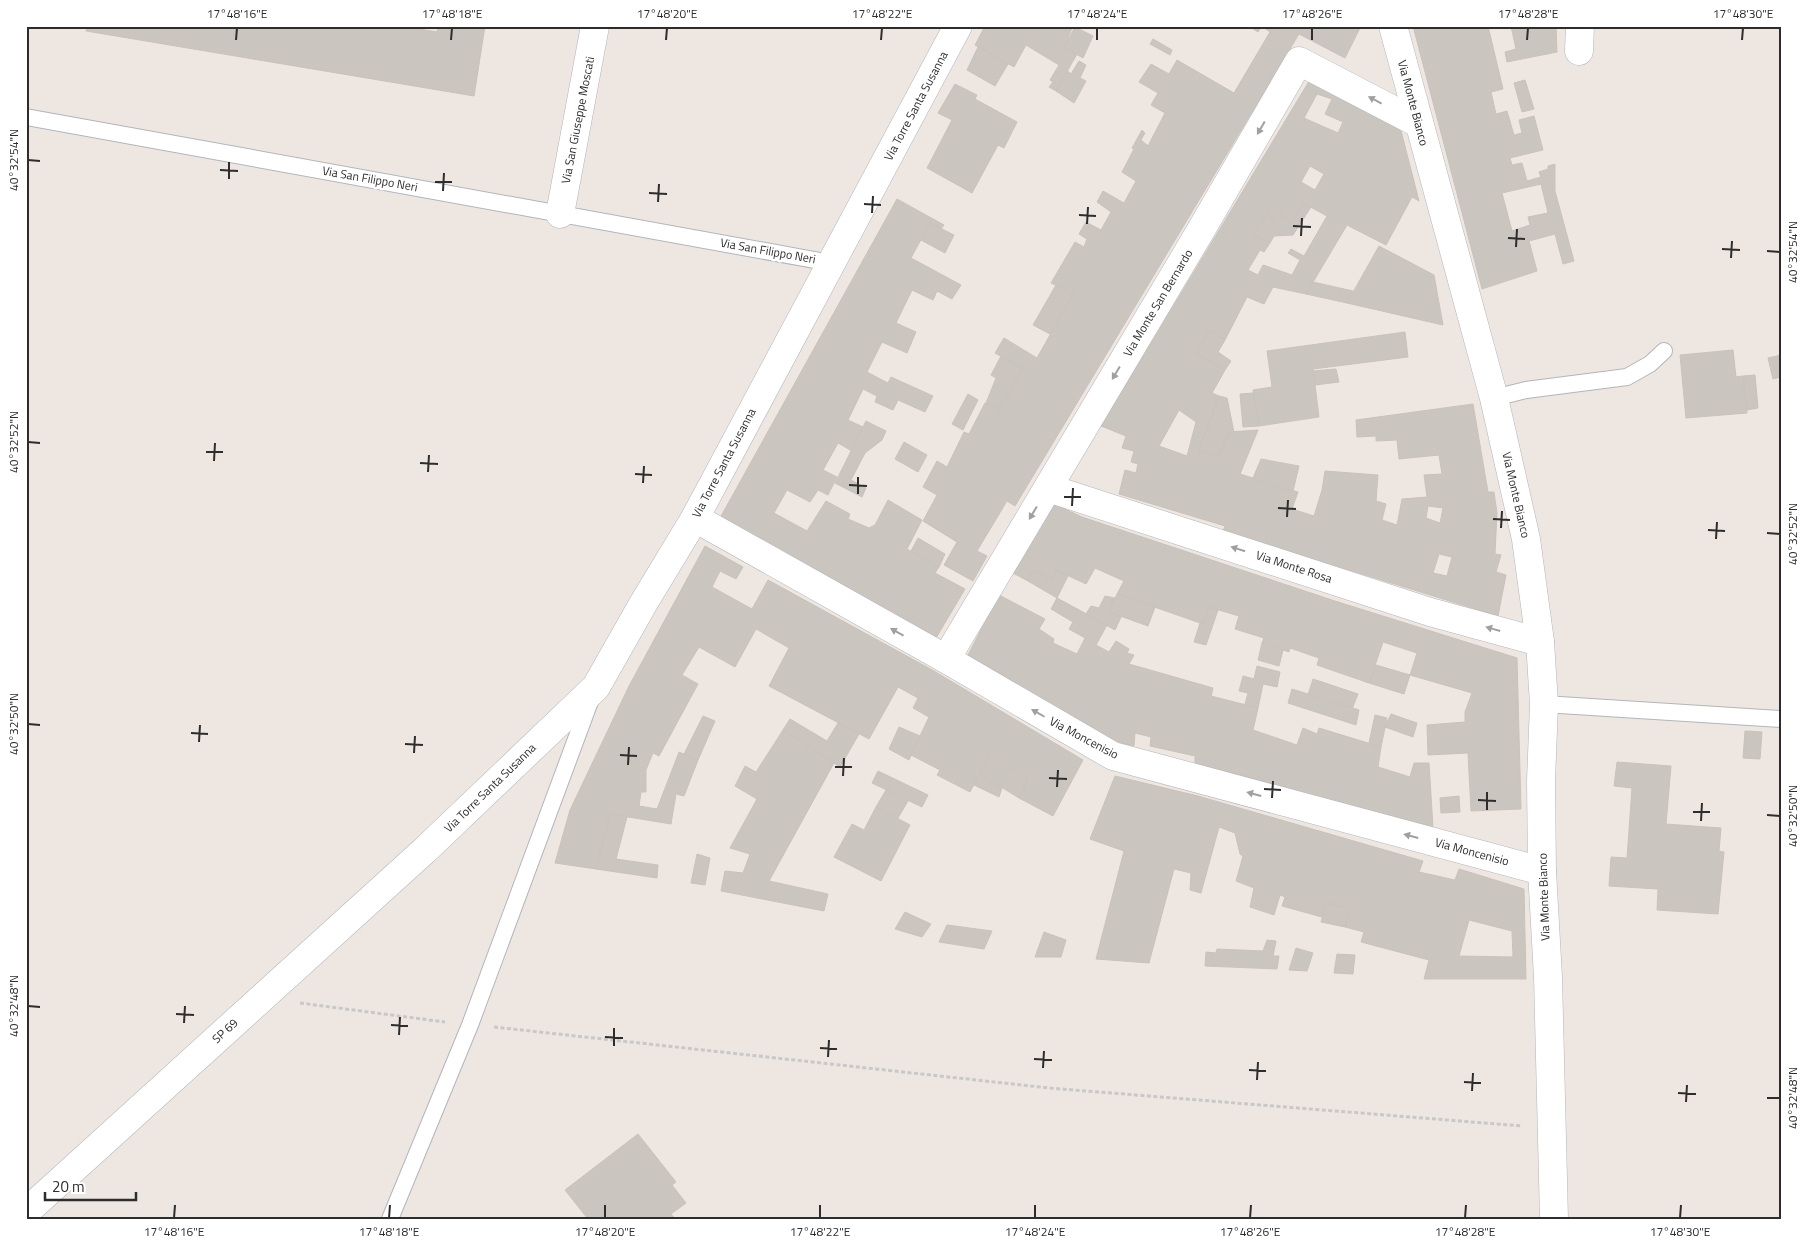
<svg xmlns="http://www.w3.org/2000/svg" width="1807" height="1245" font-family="'Titillium Web',sans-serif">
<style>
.building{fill:#cac5bf;stroke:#cac2ba;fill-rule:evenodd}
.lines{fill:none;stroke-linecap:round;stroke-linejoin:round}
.service-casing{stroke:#b1b5bd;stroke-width:18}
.minor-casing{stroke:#b1b5bd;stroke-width:29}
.secondary-casing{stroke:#b1b5bd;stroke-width:29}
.path{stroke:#c8c8c8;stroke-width:3;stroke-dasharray:4 2.5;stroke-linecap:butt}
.service{stroke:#fff;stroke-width:16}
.minor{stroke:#fff;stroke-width:28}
.secondary{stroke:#fff;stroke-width:28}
.oneway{fill:#a0a0a0}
.ticks{fill:none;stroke:#2d2d2d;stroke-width:2}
.labels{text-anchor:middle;stroke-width:5;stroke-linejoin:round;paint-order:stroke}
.street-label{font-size:12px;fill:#2d2d2d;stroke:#fff}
.neatline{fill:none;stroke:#2d2d2d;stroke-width:2}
.ticks-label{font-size:12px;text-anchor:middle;fill:#2d2d2d}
</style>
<rect width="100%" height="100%" fill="#eee7e1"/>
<g class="building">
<polygon points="87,26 402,26 437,32 438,26 485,26 474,96 86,31"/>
<polygon points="985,26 1073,26 1064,47 1077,54 1056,91 1049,87 1053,82 1050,80 1059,65 1026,45 1014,67 975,45"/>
<polygon points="1251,26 1361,26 1345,58 1299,34 1015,506 1007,501 977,551 987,556 973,581 944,565 957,542 923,521 937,495 923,487 937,461 947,467 964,432 969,434 985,403 1000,409 1023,369 995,353 1004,338 1037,358 1073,294 1051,283 1075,242 1084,247 1087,239 1079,234 1086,222 1101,230 1111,212 1097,202 1103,191 1124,203 1136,181 1122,172 1134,149 1132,148 1142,130 1145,133 1141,140 1148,146 1165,113 1151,105 1158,93 1139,82 1151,64 1169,74 1177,60 1234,93 1270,32 1262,26 1258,32 1250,27"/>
<path d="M1413,26H1488L1503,89L1491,92L1496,114L1507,111L1514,135L1522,133L1519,120L1534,116L1543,150L1510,158L1512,165L1522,163L1527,181L1541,177L1539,172L1548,169V166L1555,164V191L1574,261L1563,264L1555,234L1529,241L1537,271L1482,289ZM1541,184L1548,213L1528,217L1530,225L1512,231L1502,193Z"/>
<polygon points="1511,26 1556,26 1557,52 1507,62 1505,52 1516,49"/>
<polygon points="1075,27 1093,36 1083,58 1064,47"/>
<polygon points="1153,39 1172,50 1170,55 1150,44"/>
<polygon points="978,47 1008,64 995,86 967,70"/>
<polygon points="1079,61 1086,65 1080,78 1086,81 1074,103 1056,91 1068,71 1071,74"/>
<path d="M1311,78L1399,123L1419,201L1412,197L1386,245L1347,225L1306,294L1273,287L1264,304L1247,297L1225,340L1210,330L1195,353L1225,370L1212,393L1219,396L1199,451L1219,456L1228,432L1258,430L1240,474L1298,492L1292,509L1314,516L1322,490L1325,471L1378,475L1376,501L1386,504L1382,520L1397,525L1402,499L1427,497L1424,475L1442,474L1439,455L1399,459L1397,440L1376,441V436L1357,437L1356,420L1473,404L1488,492H1494L1497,513L1495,554L1501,555L1496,572L1506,575L1498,616L1223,531L1225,526L1119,494L1125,470L1136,473L1138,464L1131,462L1134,451L1122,448L1126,436L1101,426ZM1317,94L1332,99L1325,114L1343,122L1338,133L1304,118ZM1310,166L1324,174L1315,190L1301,182ZM1303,203L1327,216L1304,256L1291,249L1288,253L1300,260L1292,275L1263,265L1258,275L1248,270L1260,250L1264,252L1270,243L1254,234L1267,215L1274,218L1278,213L1292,222ZM1179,410L1196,422L1187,456L1159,446ZM1428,506L1443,508L1440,523L1426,518ZM1439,554L1452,557L1447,576L1433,573Z"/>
<polygon points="1525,80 1534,109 1522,112 1514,83"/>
<polygon points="955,84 977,95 975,99 1017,122 1004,148 998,145 972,193 927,168 952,120 938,113"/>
<polygon points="897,199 944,225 941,229 930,223 911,258 961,285 952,299 937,291 933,300 912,290 896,323 916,332 907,353 882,342 867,372 888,383 891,377 933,396 925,412 898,400 893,410 875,402 877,396 863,389 848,420 863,427 852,451 838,443 823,470 837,477 828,495 818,490 810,502 787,490 774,513 807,531 826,501 850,514 848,519 869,528 875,525 888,500 922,520 907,549 939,567 935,573 965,589 936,638 720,518"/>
<polygon points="1303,203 1311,207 1293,235 1274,236 1270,243 1254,234 1267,215 1274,218 1278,213 1292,222"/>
<polygon points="930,223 954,235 945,253 921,240"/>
<polygon points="1379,246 1434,275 1443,325 1347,303"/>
<polygon points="1313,282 1353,291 1347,303 1306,294"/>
<polygon points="1056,285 1073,294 1050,334 1033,325"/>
<polygon points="1210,330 1225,340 1218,352 1231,361 1225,370 1195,353"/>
<polygon points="1405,332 1408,357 1313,369 1319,417 1259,426 1253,390 1272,387 1267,351"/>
<polygon points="1733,350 1736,377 1743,376 1747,413 1686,418 1680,355"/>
<polygon points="1781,355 1781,377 1773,379 1768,358"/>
<polygon points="1001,356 1023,369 1000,409 986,403 996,378 991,375"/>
<polygon points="1336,369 1339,382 1315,385 1313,371"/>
<polygon points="1755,375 1758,408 1747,410 1743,376"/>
<polygon points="1253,393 1259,426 1243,427 1240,394"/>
<polygon points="968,394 978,400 963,430 952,424"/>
<polygon points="1219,396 1227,398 1234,432 1228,432 1219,456 1199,451"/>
<polygon points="866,421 886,431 882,440 865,453 851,480 866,488 862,497 835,483"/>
<polygon points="904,442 927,455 918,472 895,459"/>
<polygon points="1261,459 1299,466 1293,491 1253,478"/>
<polygon points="1052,503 1082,517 1335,601 1517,658 1521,809 1471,811 1468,753 1428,755 1427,725 1465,722 1465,712 1472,693 1410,675 1417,653 1383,642 1369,683 1317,665 1319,658 1290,648 1289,652 1262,643 1264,638 1235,629 1239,616 1209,607 1203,624 1117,594 1124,581 1095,568 1086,584 1056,570 1052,580 1034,570 1028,581 1013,573"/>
<polygon points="918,538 945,554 939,567 911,551"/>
<polygon points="705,546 743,567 736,579 720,571 712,587 752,609 768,580 934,671 1083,760 1053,816 1019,798 1028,778 989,756 970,792 937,775 940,770 911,755 929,717 913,708 918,698 898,687 869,739 769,686 789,648 756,629 735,667 699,647 682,675 698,684 659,756 653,753 646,770 646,792 641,792 639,806 657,809 679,752 698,760 684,796 676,794 671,824 610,814 596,869 555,863 570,810 629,686"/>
<polygon points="1034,570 1052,580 1056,570 1068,576 1057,598 1028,581"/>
<polygon points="1117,594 1155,607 1148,626 1109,612"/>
<polygon points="999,595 1045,619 1039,629 1054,639 1053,643 1077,654 1085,638 1069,629 1073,622 1051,609 1057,598 1107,625 1096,645 1109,652 1116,641 1129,649 1127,653 1134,655 1129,664 1213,688 1211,696 1258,708 1253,730 1297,745 1303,728 1317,734 1319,728 1381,747 1378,767 1410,777 1414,763 1429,763 1433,828 1195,763 1195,756 1150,746 1151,737 1135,733 1134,746 1118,742 968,655"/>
<polygon points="1105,596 1115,598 1109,612 1121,617 1115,630 1086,614 1091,606 1099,608"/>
<polygon points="1209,607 1218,610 1206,645 1194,642 1200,623 1203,624"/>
<polygon points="1262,643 1283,650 1279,666 1258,660"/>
<polygon points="1376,665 1410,675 1404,694 1369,683"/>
<polygon points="1257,666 1280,672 1277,687 1263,684 1258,708 1245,704 1248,693 1239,691 1243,676 1254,679"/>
<polygon points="1313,679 1358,694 1352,709 1308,695"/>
<polygon points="1292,689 1359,710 1356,725 1288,703"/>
<polygon points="1391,714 1417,723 1413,737 1385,727"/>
<polygon points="1375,715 1387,718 1381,747 1369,743"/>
<polygon points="703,716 715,721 698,760 684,754"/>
<polygon points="790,719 827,741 838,723 859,734 840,767 783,730"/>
<polygon points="899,727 920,736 909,760 889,749"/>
<polygon points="783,730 834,763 769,881 828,894 824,911 721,891 725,871 743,873 750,854 730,848 757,799 735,786 745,766 756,772"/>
<polygon points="1745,731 1762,732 1760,759 1743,758"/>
<polygon points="989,756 1028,778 1019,798 980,774"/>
<polygon points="1617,762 1671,766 1666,824 1721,828 1719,851 1724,852 1718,914 1657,910 1658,889 1609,886 1611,857 1627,858 1632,788 1614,786"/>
<polygon points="878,771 928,795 922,807 872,783"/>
<polygon points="980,774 1002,788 999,797 974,785"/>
<path d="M1115,776L1198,796L1423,861L1419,872L1455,880L1459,869L1524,889L1526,979H1424L1429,960L1361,942L1364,932L1345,927L1349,909L1326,903L1322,917L1282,906L1285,897L1280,895L1274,915L1250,907L1254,888L1236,881L1243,856L1240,854L1235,833L1219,827L1201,893L1190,890L1191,873L1174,869L1149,963L1096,959L1124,851L1090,839ZM1469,920L1512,931L1513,957L1459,956Z"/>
<polygon points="886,790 908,801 898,818 876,807"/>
<polygon points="1459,796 1460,812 1441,813 1440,798"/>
<polygon points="876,807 910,825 881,881 834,857 852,824 864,830"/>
<polygon points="610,814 627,817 616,859 658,865 657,878 596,869"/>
<polygon points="697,854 710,858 705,885 691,883"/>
<polygon points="1326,903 1349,909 1345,927 1321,922"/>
<polygon points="905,912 931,924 922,937 895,929"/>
<polygon points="947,925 992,931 984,949 939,942"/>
<polygon points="1044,932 1066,940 1061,957 1035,957"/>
<polygon points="1267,940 1276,941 1273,956 1279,956 1277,969 1205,966 1206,952 1216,953 1217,949 1263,951"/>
<polygon points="1296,948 1313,953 1307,971 1289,970"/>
<polygon points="1337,954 1355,955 1353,974 1334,973"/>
<polygon points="638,1134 676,1182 672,1185 686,1203 671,1214 675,1219 588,1219 565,1190"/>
</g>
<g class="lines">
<defs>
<g id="service">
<polyline points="26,117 831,263"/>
<polyline points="1494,398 1526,390 1627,377 1650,364 1664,351"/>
<polyline points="1544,704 1781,719"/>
<polyline points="390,1219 470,1025 592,696"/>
</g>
<g id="minor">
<polyline points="1393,26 1494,398 1526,539 1540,642 1544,704 1541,781 1542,871 1548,977 1554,1219"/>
<polyline points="1579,51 1580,26"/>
<polyline points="560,214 595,26"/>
<polyline points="1048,488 1430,612 1540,642"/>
<polyline points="695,518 946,659 1113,756 1542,871"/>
<polyline points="946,659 1201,230 1299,61 1418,123"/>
</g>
<polyline id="secondary" points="26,1212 425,850 596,687 643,604 695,518 958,26"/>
</defs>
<use href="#service" class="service-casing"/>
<use href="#minor" class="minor-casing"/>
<use href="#secondary" class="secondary-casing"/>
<g class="path">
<polyline points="300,1003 445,1022"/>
<polyline points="494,1027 1049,1088 1522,1126"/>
</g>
<use href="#service" class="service"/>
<use href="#minor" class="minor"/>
<use href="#secondary" class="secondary"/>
</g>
<defs><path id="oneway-solid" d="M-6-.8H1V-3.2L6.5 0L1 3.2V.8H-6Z" transform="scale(1.25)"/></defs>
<g class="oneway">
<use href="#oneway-solid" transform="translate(1375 100) rotate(-152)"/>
<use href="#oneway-solid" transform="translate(1261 128) rotate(120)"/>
<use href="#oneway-solid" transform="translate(1116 373) rotate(121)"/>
<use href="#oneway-solid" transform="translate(1033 513) rotate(121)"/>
<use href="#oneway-solid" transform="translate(1238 549) rotate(-162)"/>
<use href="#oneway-solid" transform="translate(1493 629) rotate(-164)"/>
<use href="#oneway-solid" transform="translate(897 632) rotate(-151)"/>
<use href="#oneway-solid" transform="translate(1038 713) rotate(-150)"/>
<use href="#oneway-solid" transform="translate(1254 794) rotate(-165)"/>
<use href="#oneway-solid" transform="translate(1411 836) rotate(-165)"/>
</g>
<path class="ticks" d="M236,40L237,28M451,40L452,28M666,40L667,28M881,40L882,28M1097,40V28M1312,40V28M1527,40L1528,28M1742,40L1743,28M28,160L40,161M220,170L238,171M229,179V162M435,182H452M443,191L444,173M649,193L667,194M658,202L659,184M864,204L881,205M872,213L873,196M1079,215L1096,216M1087,224L1088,207M1293,226L1311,227M1301,236L1302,218M1508,238L1525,239M1516,247L1517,229M1722,249L1740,250M1767,251L1780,252M1731,258L1732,241M28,442L40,443M206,452H223M214,461L215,443M420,463L438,464M428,472L429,455M635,474L652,475M643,483L644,466M849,485L867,486M858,494V477M1064,497H1081M1072,506L1073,488M1278,508L1296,509M1287,517L1288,500M1493,519L1510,520M1501,528L1502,511M1708,530L1725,531M1767,533L1780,534M1716,539L1717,522M28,724L40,725M191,733L208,734M199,742L200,725M405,744L423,745M414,753L415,736M620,755L637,756M628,765L629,747M835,767H852M843,776L844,758M1049,778L1067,779M1057,787L1058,770M1264,789L1281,790M1272,798L1273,781M1478,800L1496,801M1487,810V792M1693,812H1710M1767,815L1780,816M1701,821L1702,803M28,1006L40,1007M176,1014L194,1015M184,1023L185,1006M391,1025L408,1026M399,1035L400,1017M605,1037L623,1038M614,1046V1028M820,1048L837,1049M828,1057L829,1040M1034,1059L1052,1060M1043,1068L1044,1051M1249,1070L1266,1071M1257,1080L1258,1062M1464,1082L1481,1083M1472,1091L1473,1073M1678,1093L1696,1094M1767,1098H1780M1686,1102L1687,1085M174,1218L175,1205M389,1218L390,1205M605,1218V1205M820,1218V1205M1035,1218V1205M1250,1218L1251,1205M1465,1218L1466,1205M1680,1218L1681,1205"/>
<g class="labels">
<g class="street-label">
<text transform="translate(1413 103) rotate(75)" y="4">Via Monte Bianco</text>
<text transform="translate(916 106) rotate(-62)" y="4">Via Torre Santa Susanna</text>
<text transform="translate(578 120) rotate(-79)" y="4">Via San Giuseppe Moscati</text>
<text transform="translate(370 179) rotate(10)" y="4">Via San Filippo Neri</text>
<text transform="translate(768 251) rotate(10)" y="4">Via San Filippo Neri</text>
<text transform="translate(1158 303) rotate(-59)" y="4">Via Monte San Bernardo</text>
<text transform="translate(724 463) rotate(-62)" y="4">Via Torre Santa Susanna</text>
<text transform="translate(1516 495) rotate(77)" y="4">Via Monte Bianco</text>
<text transform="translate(1294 567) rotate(18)" y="4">Via Monte Rosa</text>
<text transform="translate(1084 738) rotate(28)" y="4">Via Moncenisio</text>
<text transform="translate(490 788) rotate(-44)" y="4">Via Torre Santa Susanna</text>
<text transform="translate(1472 852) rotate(15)" y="4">Via Moncenisio</text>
<text transform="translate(1544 897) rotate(-92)" y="4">Via Monte Bianco</text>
<text transform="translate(225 1031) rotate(-42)" y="4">SP 69</text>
</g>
</g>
<rect width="1807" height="1245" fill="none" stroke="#ffffff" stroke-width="55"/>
<path d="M45 1192v8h91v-8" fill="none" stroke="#2d2d2d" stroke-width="2.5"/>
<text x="52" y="1192" font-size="15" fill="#2d2d2d" stroke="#ffffff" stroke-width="4" paint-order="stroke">20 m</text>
<rect x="28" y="28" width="1752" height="1190" class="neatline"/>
<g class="ticks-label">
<text x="237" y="18">17°48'16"E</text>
<text x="452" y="18">17°48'18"E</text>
<text x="667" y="18">17°48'20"E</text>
<text x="882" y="18">17°48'22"E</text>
<text x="1097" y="18">17°48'24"E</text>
<text x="1312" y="18">17°48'26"E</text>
<text x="1528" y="18">17°48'28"E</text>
<text x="1743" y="18">17°48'30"E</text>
<text transform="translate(14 160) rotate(-90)" y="4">40°32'54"N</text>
<text transform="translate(1793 252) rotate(-90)" y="4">40°32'54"N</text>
<text transform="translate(14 442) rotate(-90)" y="4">40°32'52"N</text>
<text transform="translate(1793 534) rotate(-90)" y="4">40°32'52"N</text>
<text transform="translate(14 724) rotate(-90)" y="4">40°32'50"N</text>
<text transform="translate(1793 816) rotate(-90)" y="4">40°32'50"N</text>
<text transform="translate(14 1006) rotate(-90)" y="4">40°32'48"N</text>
<text transform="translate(1793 1098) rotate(-90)" y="4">40°32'48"N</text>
<text x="174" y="1236">17°48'16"E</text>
<text x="389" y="1236">17°48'18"E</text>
<text x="605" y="1236">17°48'20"E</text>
<text x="820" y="1236">17°48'22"E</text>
<text x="1035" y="1236">17°48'24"E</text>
<text x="1250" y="1236">17°48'26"E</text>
<text x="1465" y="1236">17°48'28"E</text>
<text x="1680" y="1236">17°48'30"E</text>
</g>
</svg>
